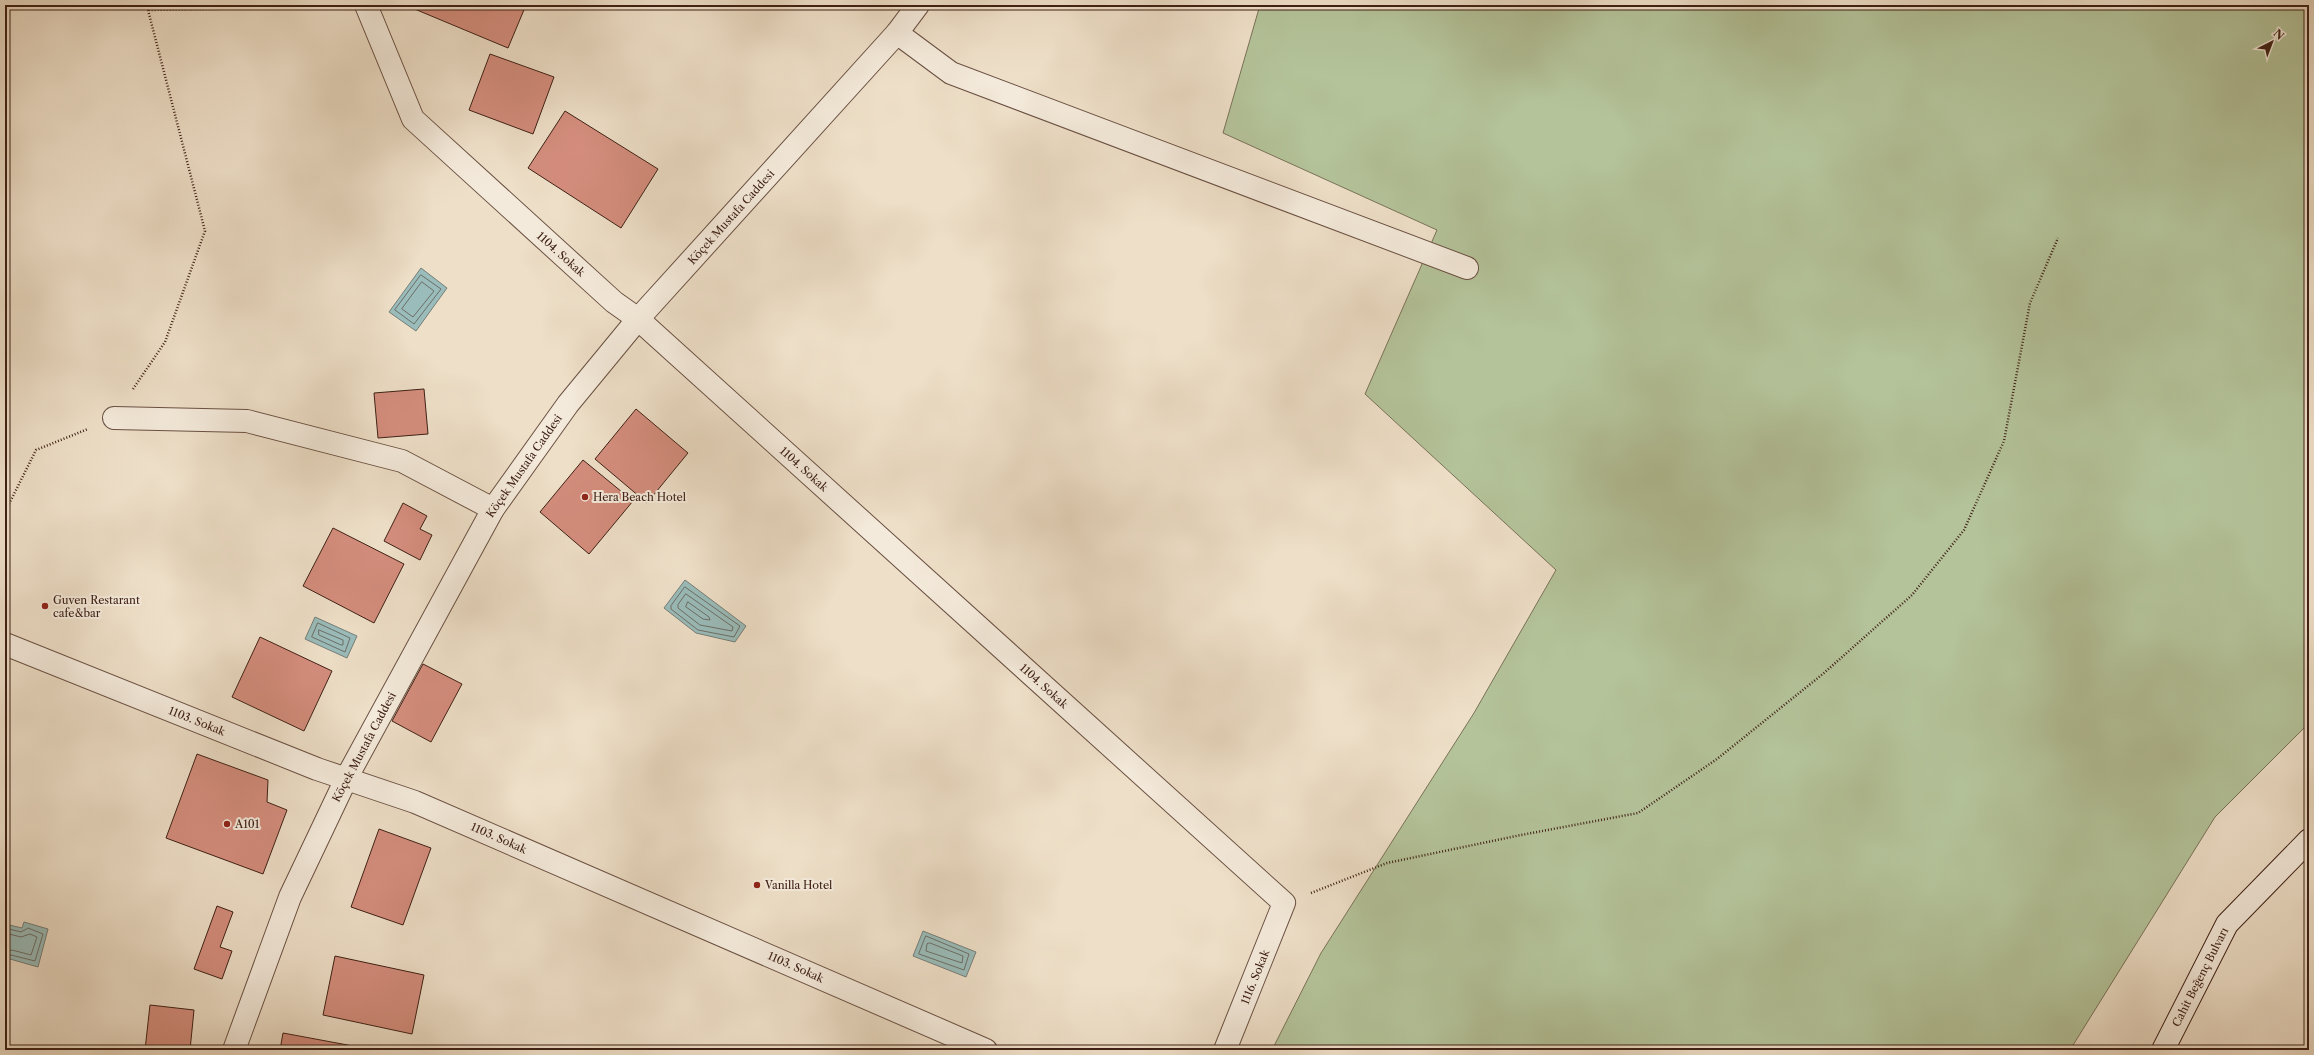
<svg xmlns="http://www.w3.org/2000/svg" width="2314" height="1055" font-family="'Libre Caslon Text',serif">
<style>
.green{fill:#b4c39a;stroke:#797258}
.water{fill:#9abcba;stroke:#757e78}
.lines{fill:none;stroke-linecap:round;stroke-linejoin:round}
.shore{stroke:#6c6e68;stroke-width:1}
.building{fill:#d48d7d;stroke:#3e2015}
.minor-casing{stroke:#6a5042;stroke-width:24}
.secondary-casing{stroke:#3e2015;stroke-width:24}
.path{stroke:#3e2015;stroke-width:2.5;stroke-dasharray:1 2;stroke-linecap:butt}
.minor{stroke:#f4eadb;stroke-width:22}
.secondary{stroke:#f4eadb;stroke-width:22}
.poi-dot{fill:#8f2418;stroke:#f4eadb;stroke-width:1.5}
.labels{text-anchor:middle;stroke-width:4;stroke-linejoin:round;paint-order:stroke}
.street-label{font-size:11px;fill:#3e2015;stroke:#f4eadb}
.poi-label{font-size:11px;fill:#3e2015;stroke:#f4eadb;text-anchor:start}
</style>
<rect width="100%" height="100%" fill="#eedfc8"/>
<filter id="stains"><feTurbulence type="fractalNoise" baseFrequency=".005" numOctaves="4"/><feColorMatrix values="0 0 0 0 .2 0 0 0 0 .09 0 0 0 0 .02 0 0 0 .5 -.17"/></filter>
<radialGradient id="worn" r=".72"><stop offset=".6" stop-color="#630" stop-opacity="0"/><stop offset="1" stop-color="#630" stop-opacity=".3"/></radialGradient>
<polygon class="green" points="1260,5 2309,5 2309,723 2215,817 2070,1050 1272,1050 1321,953 1474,713 1556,570 1365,394 1437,230 1223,133"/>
<g class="water">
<polygon points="421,268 447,288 416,331 389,312"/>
<polygon points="685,580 746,626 735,642 696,633 664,608"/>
<polygon points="315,617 357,636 347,658 305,639"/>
<polygon points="24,922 48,929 38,967 10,959 7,966 5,966 5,924 22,928"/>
<polygon points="923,931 976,952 966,977 913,956"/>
</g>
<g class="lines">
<g class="shore">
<polygon points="421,275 441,289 414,324 395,310"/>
<polygon points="422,282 434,291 413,317 402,309"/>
<polygon points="685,587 740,626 734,637 698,630 671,609 671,606"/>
<polygon points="686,594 733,627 732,631 700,625 678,608 678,605"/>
<polygon points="688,602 709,617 710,620 703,619 686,607"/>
<polygon points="318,623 350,638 345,652 312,637"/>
<polygon points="319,630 343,640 343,645 341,645 319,635"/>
<polyline points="5,928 21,932 28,928 43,934 35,961 11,955 7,956 5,961"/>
<polyline points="5,933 21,937 30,934 37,937 31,955 12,950 5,952"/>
<polygon points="926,936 969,954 964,970 919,954"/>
<polygon points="930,943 963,956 962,963 926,951 927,944"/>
</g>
</g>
<g class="building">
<polygon points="405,5 526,5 508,48"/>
<polygon points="490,54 554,77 533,134 469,110"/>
<polygon points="565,111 658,169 621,228 528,168"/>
<polygon points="424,389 428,434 378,438 374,393"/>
<polygon points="636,409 688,453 647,503 595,459"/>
<polygon points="583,460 633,501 589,554 540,512"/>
<polygon points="403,503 427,516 420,529 432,535 420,560 384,541"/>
<polygon points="333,528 404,564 374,623 303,586"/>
<polygon points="260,637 332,671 304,731 232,697"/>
<polygon points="423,664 462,684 431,742 392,721"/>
<polygon points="197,754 268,780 267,802 287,810 263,874 166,838"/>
<polygon points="379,829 431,848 403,925 351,907"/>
<polygon points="217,906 233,912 220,947 232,951 222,979 194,969"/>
<polygon points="335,956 424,975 412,1034 323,1015"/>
<polygon points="150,1005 194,1010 190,1050 145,1050"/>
<polygon points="283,1033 353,1046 353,1050 280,1050"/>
</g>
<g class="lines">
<defs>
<g id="minor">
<polyline points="366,5 413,119 614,302 638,319 1284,903 1225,1050"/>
<polyline points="897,33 951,73 1467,268"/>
<polyline points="114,418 247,421 402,461 493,509"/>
<polyline points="5,644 317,769 415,802 986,1050"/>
<polyline points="234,1050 290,897 347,777 493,509 568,404 638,319 897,33 918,5"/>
</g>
<polyline id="secondary" points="2163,1050 2227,924 2309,840"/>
</defs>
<use href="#minor" class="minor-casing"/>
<use href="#secondary" class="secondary-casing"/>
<g class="path">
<polyline points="150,5 148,10 338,7"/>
<polyline points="133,389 165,342 205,231 148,10"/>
<polyline points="5,512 36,450 88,429"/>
<polyline points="1311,893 1387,863 1521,835 1638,813 1717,759 1824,673 1912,595 1964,530 2004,441 2030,303 2058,238"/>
</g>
<use href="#minor" class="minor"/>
<use href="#secondary" class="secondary"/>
</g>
<g class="poi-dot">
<circle cx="585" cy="497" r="4"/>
<circle cx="45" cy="606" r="4"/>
<circle cx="227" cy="824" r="4"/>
<circle cx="757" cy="885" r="4"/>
</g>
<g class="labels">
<g class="street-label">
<text transform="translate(731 217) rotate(-48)" y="4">Köçek Mustafa Caddesi</text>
<text transform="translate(561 254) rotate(42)" y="4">1104. Sokak</text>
<text transform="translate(524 466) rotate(-55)" y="4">Köçek Mustafa Caddesi</text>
<text transform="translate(804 469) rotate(42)" y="4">1104. Sokak</text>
<text transform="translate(1044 686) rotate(42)" y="4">1104. Sokak</text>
<text transform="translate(197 721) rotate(22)" y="4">1103. Sokak</text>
<text transform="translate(364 747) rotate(-62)" y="4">Köçek Mustafa Caddesi</text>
<text transform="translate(499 838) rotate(24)" y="4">1103. Sokak</text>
<text transform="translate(796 967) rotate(24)" y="4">1103. Sokak</text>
<text transform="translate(1255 977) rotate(-68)" y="4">1116. Sokak</text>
<text transform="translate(2200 977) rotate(-63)" y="4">Cahit Beğenç Bulvarı</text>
</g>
<g class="poi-label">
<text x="593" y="501">Hera Beach Hotel</text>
<text x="53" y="604">Guven Restarant<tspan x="53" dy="13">cafe&amp;bar</tspan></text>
<text x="235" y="828">A101</text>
<text x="765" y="889">Vanilla Hotel</text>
</g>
</g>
<rect width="2314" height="1055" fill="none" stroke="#eedfc8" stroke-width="20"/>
<rect x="6" y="6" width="2302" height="1043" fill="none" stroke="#3e2015" stroke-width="2"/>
<rect x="10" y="10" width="2294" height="1035" fill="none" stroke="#3e2015"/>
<g transform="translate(2272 42) rotate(42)" stroke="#f4eadb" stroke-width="3" paint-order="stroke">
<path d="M0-3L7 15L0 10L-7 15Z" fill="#3e2015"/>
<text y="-6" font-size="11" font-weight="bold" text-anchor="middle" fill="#3e2015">N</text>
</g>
<rect width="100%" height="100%" filter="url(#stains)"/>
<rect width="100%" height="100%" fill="url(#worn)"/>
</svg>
